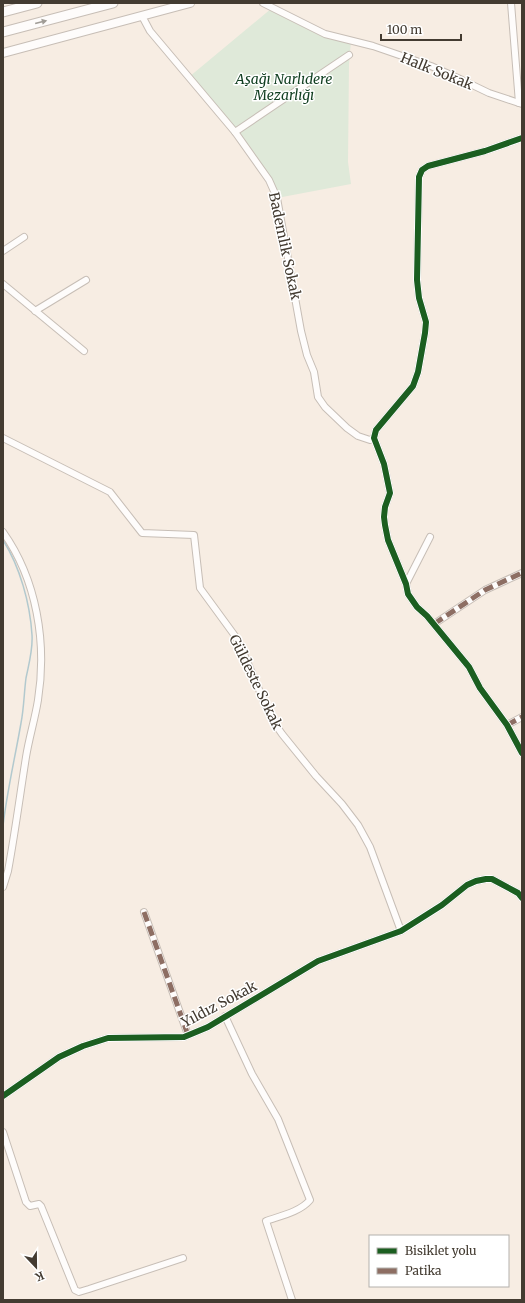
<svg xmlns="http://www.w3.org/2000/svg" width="525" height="1303" font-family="Merriweather,serif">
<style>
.green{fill:#dfe9d9}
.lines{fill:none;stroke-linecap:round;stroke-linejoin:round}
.stream{stroke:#b2c9ce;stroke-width:1.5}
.minor-casing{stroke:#c7beb6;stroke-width:8}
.major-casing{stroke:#c7beb6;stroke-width:10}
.highway-casing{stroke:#c7beb6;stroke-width:11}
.minor{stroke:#fefcfb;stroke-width:6}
.major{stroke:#fefcfb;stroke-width:8}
.highway{stroke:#fefcfb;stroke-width:9}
.quiet{stroke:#8d6e63;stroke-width:5;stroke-dasharray:10 5;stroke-linecap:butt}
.cycleway-casing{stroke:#fff;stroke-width:8}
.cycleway{stroke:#1b5e20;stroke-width:6}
.oneway{fill:#a09c96}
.labels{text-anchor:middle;stroke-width:3;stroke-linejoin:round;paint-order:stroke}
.street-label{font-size:14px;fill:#433b31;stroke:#fff}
.park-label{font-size:14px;font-style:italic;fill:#113f21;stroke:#fff}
</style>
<rect width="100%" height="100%" fill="#f7ede3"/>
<polygon class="green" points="272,8 325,34 351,41 349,64 348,162 351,184 277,198 269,180 189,77"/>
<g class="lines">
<path class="stream" d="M3,540C20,567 30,603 32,635C33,650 29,663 26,678C24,693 24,708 21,723C15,758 7,791 3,826"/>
<defs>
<g id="minor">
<polyline points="263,3 325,34 373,46 431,66 462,80 489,93 522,104"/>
<polyline points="511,3 519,103"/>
<polyline points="142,16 150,31 235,132 269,180 277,198 301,331 307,355 314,372 318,397 325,407 347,428 358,436 370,440 374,438"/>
<polyline points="235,132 349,55"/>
<polyline points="522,138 485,151 428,166 422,170 419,177 417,280 419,298 426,322 425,333 418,372 413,386 376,430 374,438 384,464 390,493 385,507 384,517 385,525 388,540 406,584 408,594 417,607 427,616 469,667 480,688 507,725 522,753"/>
<polyline points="3,251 24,237"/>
<polyline points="3,284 84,351"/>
<polyline points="35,311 86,280"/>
<polyline points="3,438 110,492 142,533 194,535 200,588 238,640 271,718 282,734 316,776 342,804 358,825 370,847 401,931"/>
<path d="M3,532C37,580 47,643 38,700C35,719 29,738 26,757C20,795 15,833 8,871L3,887"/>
<polyline points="406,584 430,537"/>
<polyline points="434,624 485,590 522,573"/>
<polyline points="507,725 522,717"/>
<polyline points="144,912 188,1035"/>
<path d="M225,1016L252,1074L278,1119L310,1200C300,1212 280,1216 266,1221L292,1300"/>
<polyline points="3,1096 59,1057 83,1046 108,1038 184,1037 208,1027 318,961 401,931 442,905 467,885 476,881 486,879 492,879 518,893 522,898"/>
<polyline points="3,1132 26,1202 30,1206 39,1204 41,1206 75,1290 79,1292 89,1289 183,1258"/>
</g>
<polyline id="major" points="3,53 190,3"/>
<g id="highway">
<polyline points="3,12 37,3"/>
<polyline points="3,32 113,3"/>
</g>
</defs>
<use href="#minor" class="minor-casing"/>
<use href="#major" class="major-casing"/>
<use href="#highway" class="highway-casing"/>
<use href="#minor" class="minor"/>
<use href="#major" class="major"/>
<use href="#highway" class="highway"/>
<g class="quiet">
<polyline points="434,624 485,590 522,573"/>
<polyline points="507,725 522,717"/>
<polyline points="144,912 188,1035"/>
</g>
<defs>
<g id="cycleway">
<polyline points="522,138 485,151 428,166 422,170 419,177 417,280 419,298 426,322 425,333 418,372 413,386 376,430 374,438 384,464 390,493 385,507 384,517 385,525 388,540 406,584 408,594 417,607 427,616 469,667 480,688 507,725 522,753"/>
<polyline points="3,1096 59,1057 83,1046 108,1038 184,1037 208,1027 318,961 401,931 442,905 467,885 476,881 486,879 492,879 518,893 522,898"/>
</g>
</defs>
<use href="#cycleway" class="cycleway-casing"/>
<use href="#cycleway" class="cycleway"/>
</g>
<defs><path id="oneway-solid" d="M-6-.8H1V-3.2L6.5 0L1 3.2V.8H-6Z"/></defs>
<use class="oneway" href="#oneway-solid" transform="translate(41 22) rotate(-14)"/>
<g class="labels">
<g class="street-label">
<text transform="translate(437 71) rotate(22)" y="5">Halk Sokak</text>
<text transform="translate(285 246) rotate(78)" y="5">Bademlik Sokak</text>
<text transform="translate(256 682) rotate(64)" y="5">Güldeste Sokak</text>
<text transform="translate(219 1004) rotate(-28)" y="5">Yıldız Sokak</text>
</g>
<g class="park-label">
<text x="284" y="84">Aşağı Narlıdere<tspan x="284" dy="16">Mezarlığı</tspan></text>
</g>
</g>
<rect width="525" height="1303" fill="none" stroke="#433b31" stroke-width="8"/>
<rect x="369" y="1235" width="140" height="52" fill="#ffffff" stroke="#b4b1ad"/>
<rect x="377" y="1248" width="20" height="6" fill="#1b5e20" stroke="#b4b1ad"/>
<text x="405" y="1255" font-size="12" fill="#433b31">Bisiklet yolu</text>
<rect x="377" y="1268" width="20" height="6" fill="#8d6e63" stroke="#b4b1ad"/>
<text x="405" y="1275" font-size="12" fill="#433b31">Patika</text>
<g transform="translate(36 1267) rotate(158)" stroke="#ffffff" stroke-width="3" paint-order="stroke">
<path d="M0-3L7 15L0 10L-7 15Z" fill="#433b31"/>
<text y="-6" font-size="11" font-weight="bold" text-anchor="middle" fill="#433b31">K</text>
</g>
<path d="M381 34v6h80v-6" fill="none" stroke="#433b31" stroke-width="2"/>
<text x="387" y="34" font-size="12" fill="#433b31" stroke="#ffffff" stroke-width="3" paint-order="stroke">100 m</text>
</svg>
